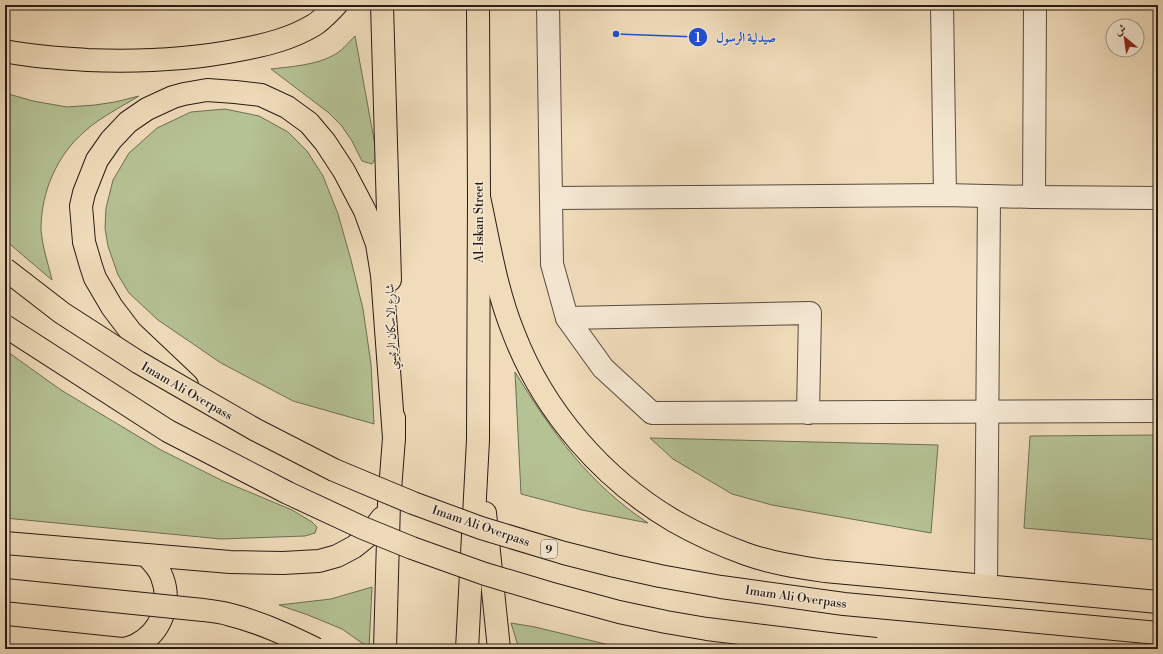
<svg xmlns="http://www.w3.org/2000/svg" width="1163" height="654" font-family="'Libre Bodoni',Amiri,serif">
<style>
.green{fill:#b5c294;stroke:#6e6e54}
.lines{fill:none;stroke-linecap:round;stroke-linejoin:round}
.minor-casing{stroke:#594b3e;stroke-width:24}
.major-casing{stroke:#271b14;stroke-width:24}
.highway-casing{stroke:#271b14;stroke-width:24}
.minor{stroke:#f5e8d3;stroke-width:22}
.major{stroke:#f0dcbb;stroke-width:22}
.highway{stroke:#f0dcbb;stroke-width:22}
.major-bridge-casing{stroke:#271b14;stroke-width:24;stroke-linecap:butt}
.highway-bridge-casing{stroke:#271b14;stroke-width:24;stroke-linecap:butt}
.major-bridge{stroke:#f0dcbb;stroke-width:22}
.highway-bridge{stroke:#f0dcbb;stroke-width:22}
.labels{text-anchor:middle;stroke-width:3;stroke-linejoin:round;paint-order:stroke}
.shield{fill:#f5e8d3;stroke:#65584d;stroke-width:1}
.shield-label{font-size:11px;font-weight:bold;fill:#271b14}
.street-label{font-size:12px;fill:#271b14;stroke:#f5e8d3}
.leader{fill:none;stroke:#1d4ed8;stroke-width:1.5}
.callout-dot{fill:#1d4ed8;stroke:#f5e8d3;stroke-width:1.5}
.mark-label{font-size:12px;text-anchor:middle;font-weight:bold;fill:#fff}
.callout-label{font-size:13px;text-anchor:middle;font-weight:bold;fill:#1d4ed8;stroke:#f5e8d3;stroke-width:3;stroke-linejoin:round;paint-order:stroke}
</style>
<rect width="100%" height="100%" fill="#f0dcbb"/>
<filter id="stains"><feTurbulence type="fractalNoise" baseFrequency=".005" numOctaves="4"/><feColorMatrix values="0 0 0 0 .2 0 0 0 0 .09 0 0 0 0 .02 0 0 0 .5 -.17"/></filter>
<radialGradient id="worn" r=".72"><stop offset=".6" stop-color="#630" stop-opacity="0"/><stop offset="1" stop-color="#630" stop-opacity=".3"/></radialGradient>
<g class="green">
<path d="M355,36L373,134L377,156L372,164L362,161L352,141L341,125L329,113L271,69C288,67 316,65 332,56C341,52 348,43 355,36Z"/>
<path d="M5,93L33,101L67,107L95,105L115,102L139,96C121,107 101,117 85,131C57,155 41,192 41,229C42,246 48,263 52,280L5,240Z"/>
<polygon points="225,109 259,116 288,132 307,151 323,176 338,214 351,260 363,309 371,364 374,424 293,401 221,363 158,320 129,293 118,275 108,246 105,228 106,208 113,180 129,153 157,128 191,112"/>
<polygon points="5,350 61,390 161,450 223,481 292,510 312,522 317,527 315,533 305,536 221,539 5,518"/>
<path d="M515,372C551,431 589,484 648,523L582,510L521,494Z"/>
<polygon points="1158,435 1158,540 1024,528 1030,436"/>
<polygon points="650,438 938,445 931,533 772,505 732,494 673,459"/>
<polygon points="372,587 369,648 342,629 308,615 279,605 331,599"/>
<polygon points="511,623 535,627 626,649 519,649"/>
</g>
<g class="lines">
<defs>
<g id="minor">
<polyline points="548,5 552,264 567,318 603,368 652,413 1158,411"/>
<polyline points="942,5 945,195"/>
<polyline points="1034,197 1035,5"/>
<polyline points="552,198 945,195 1034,197 1158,198"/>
<polyline points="567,318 810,313 808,413"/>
<polyline points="986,586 989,196"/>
</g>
<g id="major">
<polyline points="382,5 390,280"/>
<path d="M479,197C489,243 496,290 514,334C544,412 603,479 674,521C697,534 721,545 746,554C771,563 798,567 825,571L1158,602"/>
<polyline points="485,513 499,649"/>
<polyline points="5,543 230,562 283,563 319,561 337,556 354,547 369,535 382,518"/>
<polyline points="5,637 122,649"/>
<path d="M124,649C128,648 132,647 136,645C161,633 172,603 162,577C159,568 152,561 146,555"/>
<polyline points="385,649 389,503 394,438 394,418"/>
<polyline points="467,649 478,440 479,197 478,5"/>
</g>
<g id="highway">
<path d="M5,51C32,57 60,58 87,60C138,62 189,60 239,50C265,45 291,39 314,25C322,20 329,12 336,5"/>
<polyline points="187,385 131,332 112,307 95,278 91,266 84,242 81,206 84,193 97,160 111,140 128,122 147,109 173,97 184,94 207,90 235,92 261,95 287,107 309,123 325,142 344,171 365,211 377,244 382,275 394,438"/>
</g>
</defs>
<use href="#minor" class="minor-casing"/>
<use href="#major" class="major-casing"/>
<use href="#highway" class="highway-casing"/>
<use href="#minor" class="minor"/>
<use href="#major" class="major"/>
<use href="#highway" class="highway"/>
<defs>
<path id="major-bridge" d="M5,590L203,610C212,611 222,612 231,615C260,622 289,636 316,649"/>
<g id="highway-bridge">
<polyline points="5,269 62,313 138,362 256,430 334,470 413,503 481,528 564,553 615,566 660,576 721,587 844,604 1158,633"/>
<polyline points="5,326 168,431 288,493 363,528 412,548 485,574 549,593 619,612 666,622 707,629 837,645 876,649"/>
</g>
</defs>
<use href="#major-bridge" class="major-bridge-casing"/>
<use href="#highway-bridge" class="highway-bridge-casing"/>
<use href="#major-bridge" class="major-bridge"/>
<use href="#highway-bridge" class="highway-bridge"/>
</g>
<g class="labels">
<rect class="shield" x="541" y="540" width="16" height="18" rx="3"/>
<g class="shield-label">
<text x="549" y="553">9</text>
</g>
<g class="street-label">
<text transform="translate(479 222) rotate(-90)" y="4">Al-Iskan Street</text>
<text transform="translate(391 327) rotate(-92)" y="4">شارع الاسكان الرئيسي</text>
<text transform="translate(187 391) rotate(30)" y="4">Imam Ali Overpass</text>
<text transform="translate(481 526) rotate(19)" y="4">Imam Ali Overpass</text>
<text transform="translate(796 597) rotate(8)" y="4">Imam Ali Overpass</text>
</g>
</g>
<path class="leader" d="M616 34L698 37"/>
<g class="callout-dot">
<circle cx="616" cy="34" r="4"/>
<circle cx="698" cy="37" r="10"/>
</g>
<g class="mark-label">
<text x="698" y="42">1</text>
</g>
<g class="callout-label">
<text x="746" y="42">صيدلية الرسول</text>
</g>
<rect width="1163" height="654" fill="none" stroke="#f0dcbb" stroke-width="20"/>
<rect x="6" y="6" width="1151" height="642" fill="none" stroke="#271b14" stroke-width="2"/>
<rect x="10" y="10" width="1143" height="634" fill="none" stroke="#271b14"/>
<g transform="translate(1125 38) rotate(331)"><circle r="19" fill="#f5e8d3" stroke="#a39687"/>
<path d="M0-3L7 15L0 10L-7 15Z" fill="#8f2418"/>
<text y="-6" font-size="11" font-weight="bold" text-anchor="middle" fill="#271b14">ش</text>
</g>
<rect width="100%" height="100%" filter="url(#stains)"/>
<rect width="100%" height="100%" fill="url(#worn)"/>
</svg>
